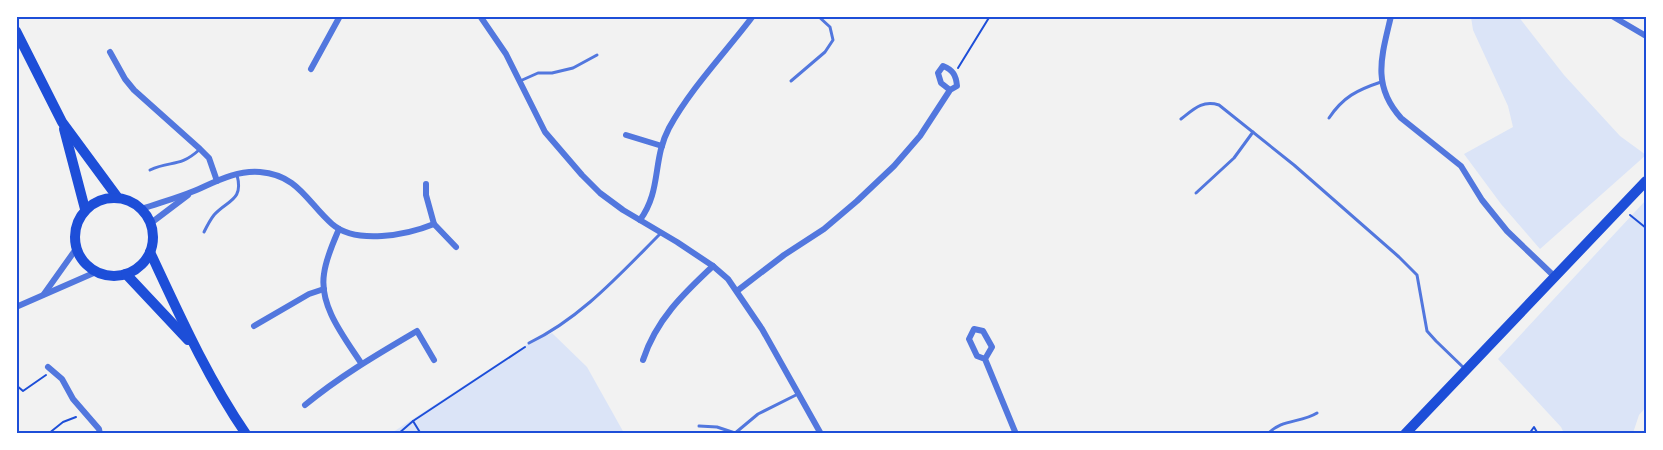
<svg xmlns="http://www.w3.org/2000/svg" width="1663" height="450" font-family="Manrope,sans-serif">
<style>
.green{fill:#dbe4f7}
.lines{fill:none;stroke-linecap:round;stroke-linejoin:round}
.path{stroke:#1d4ed8;stroke-width:2}
.service{stroke:#5277de;stroke-width:3}
.minor{stroke:#5277de;stroke-width:6}
.primary{stroke:#1d4ed8;stroke-width:10}
.neatline{fill:none;stroke:#1d4ed8;stroke-width:2}
</style>
<rect width="100%" height="100%" fill="#f2f2f2"/>
<g class="green">
<polygon points="1518,16 1564,75 1620,136 1646,155 1540,249 1501,204 1464,154 1513,127 1508,106 1473,30 1471,17"/>
<polygon points="1646,200 1646,407 1639,415 1633,433 1564,433 1561,427 1498,359"/>
<polygon points="552,333 587,367 624,433 390,434 529,343"/>
</g>
<g class="lines">
<g class="path">
<polyline points="958,68 990,16"/>
<polyline points="1630,215 1646,228"/>
<polyline points="16,385 23,391 46,375"/>
<polyline points="413,421 421,434"/>
<polyline points="48,434 63,422 76,417"/>
<polyline points="398,434 413,421 525,347"/>
<polyline points="1529,434 1534,427 1538,434"/>
</g>
<g class="service">
<polyline points="520,81 538,73 552,73 573,68 597,55"/>
<polyline points="791,81 825,52 833,40 830,27 818,16"/>
<path d="M1329,118C1343,97 1357,90 1381,82"/>
<path d="M1181,119C1194,109 1202,100 1219,105L1294,165L1399,257L1417,275L1427,331L1436,341L1465,369"/>
<path d="M150,170C171,160 179,168 199,150"/>
<polyline points="1196,193 1234,158 1253,132"/>
<path d="M204,232C207,226 210,220 214,215C227,200 244,201 237,175"/>
<path d="M529,343C581,318 620,274 660,234"/>
<polyline points="699,426 717,427 735,433"/>
<polyline points="734,434 758,414 798,394"/>
<path d="M1268,434C1281,419 1301,423 1317,413"/>
</g>
<g class="minor">
<polyline points="480,16 506,54 545,132 582,175 600,193 623,210 677,242 713,266 728,279 762,329 821,434"/>
<path d="M1391,16C1382,55 1371,85 1401,118L1461,166L1482,200L1507,231L1555,277"/>
<polyline points="1612,16 1646,36"/>
<polyline points="110,52 125,79 134,90 200,149 209,158 217,181"/>
<polyline points="311,69 340,16"/>
<polyline points="626,135 662,146"/>
<polyline points="426,184 426,195 434,224 456,247"/>
<path d="M142,209C159,203 177,198 194,191C215,182 236,170 260,172C298,175 307,202 332,224C356,245 407,235 434,224"/>
<path d="M640,220C662,190 652,160 669,128C691,88 725,53 753,16"/>
<polyline points="151,223 188,195"/>
<path d="M339,229C333,243 326,258 324,274C319,306 344,337 361,363"/>
<path d="M737,291L784,255L824,229L857,201L894,166L920,136L950,90L941,83L938,73L943,66C953,70 956,75 957,86L950,90"/>
<polyline points="44,294 76,249"/>
<polyline points="16,307 96,272"/>
<polyline points="254,326 309,294 324,289"/>
<polyline points="985,359 992,347 983,331 974,329 969,339 977,356 985,359 1016,434"/>
<path d="M643,360C656,320 683,294 713,266"/>
<polyline points="48,367 62,379 73,399 99,429 100,434"/>
<path d="M305,405C340,376 378,354 417,331L434,360"/>
</g>
<g class="primary">
<polyline points="16,31 62,122 118,198"/>
<polyline points="64,129 85,209"/>
<circle cx="114" cy="237" r="39"/>
<path d="M150,252C179,314 207,377 246,434"/>
<polyline points="126,274 188,340"/>
<polyline points="1405,434 1646,181"/>
</g>
</g>
<rect width="1663" height="450" fill="none" stroke="#ffffff" stroke-width="36"/>
<rect x="18" y="18" width="1627" height="414" class="neatline"/>
</svg>
